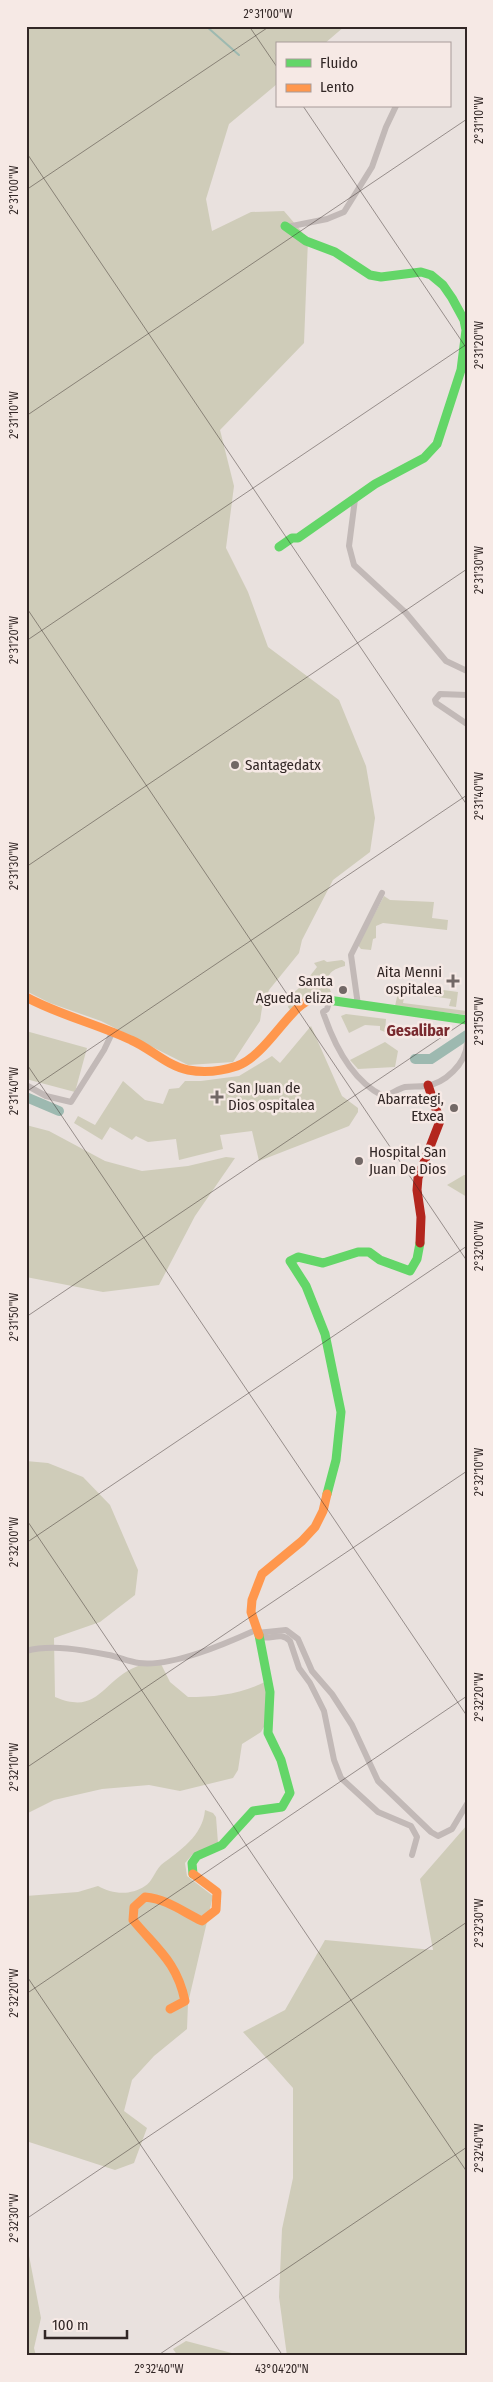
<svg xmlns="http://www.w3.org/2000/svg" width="493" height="2382" font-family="'Fira Sans Condensed',sans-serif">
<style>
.green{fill:#cfccb9}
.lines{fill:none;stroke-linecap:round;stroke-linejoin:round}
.stream{stroke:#9db9b0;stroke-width:2}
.river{stroke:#9db9b0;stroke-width:10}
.street{stroke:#c2b9b7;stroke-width:6}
.fast{stroke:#63d668;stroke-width:9}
.slow{stroke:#ff974d;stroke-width:9}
.jam{stroke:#b3261e;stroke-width:9}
.ticks{fill:none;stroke:#322726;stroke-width:1;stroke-opacity:0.45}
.poi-dot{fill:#726866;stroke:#f6e9e5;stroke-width:2}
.labels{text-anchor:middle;stroke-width:5;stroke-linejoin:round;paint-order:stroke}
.poi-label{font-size:15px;fill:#322726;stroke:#f6e9e5;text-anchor:start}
.neighbourhood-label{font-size:16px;font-weight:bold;fill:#78292e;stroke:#f6e9e5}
.neatline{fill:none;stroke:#322726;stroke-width:2}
.ticks-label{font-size:12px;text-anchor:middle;fill:#322726}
</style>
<rect width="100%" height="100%" fill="#e9e1de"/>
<g class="green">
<polygon points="26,26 345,26 324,44 277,44 277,84 229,124 206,199 212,231 251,212 284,211 308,239 304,343 220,430 234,486 226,548 248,592 268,647 339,700 366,766 375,818 370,852 333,880 302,940 299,953 269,990 262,1008 260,1021 233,1062 188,1065 101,1021 50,1003 26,991"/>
<polygon points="384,896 390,900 434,902 432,918 448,920 447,930 383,923 376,926 376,938 373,939 371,950 361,949 358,945"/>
<path d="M324,960L327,962L342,960L345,962V966C330,970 324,975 331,992C315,995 302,997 291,1011L288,1007L290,1002L286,1000L299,988L307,986L306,981L317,967L314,963Z"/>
<polygon points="400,984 458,992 456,1007 449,1006 451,999 405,992 403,1003 467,1011 467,1015 395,1006"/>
<polygon points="346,1014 386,1019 385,1032 380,1030 380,1026 365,1025 349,1033 341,1016"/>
<polygon points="311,1026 342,1096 358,1108 358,1112 349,1126 259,1161 252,1131 220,1135 223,1149 179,1160 176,1139 148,1142 136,1136 132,1140 110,1127 102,1140 74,1123 78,1116 95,1125 123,1081 145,1100 163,1104 169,1089 179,1088 185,1081 201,1081 239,1076 272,1056 280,1063"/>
<polygon points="26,1031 87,1048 75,1092 26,1079"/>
<polygon points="385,1042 398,1051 395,1067 358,1069 350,1060"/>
<polygon points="26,1125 49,1131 105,1161 142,1171 188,1166 226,1157 235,1158 195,1216 159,1285 103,1292 26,1277"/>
<polygon points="464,1175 467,1175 467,1197 447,1185"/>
<path d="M26,1461L48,1463L83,1477L110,1505L138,1570L135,1595L100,1622L54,1638L55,1697C100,1716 101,1680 138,1666C145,1664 154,1664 161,1664L170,1682L188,1697C216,1697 241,1694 267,1681L265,1725L261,1732L242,1744L238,1770L233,1778L180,1791L149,1785L102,1789L54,1800L26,1814Z"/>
<path d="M205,1810L213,1813L216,1817L218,1843L192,1855L185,1863L187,1876L213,1896L188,2003L187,2029L154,2056L132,2080L124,2111L147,2128L134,2163L115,2170L26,2141V1896L78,1892L98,1886C112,1894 130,1896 145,1886C152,1882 155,1871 161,1865C179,1851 203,1836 205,1810Z"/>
<polygon points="467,1825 467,2356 287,2356 279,2297 282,2229 293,2178 293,2088 243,2032 285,2010 325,1940 433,1950 420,1879"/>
<polygon points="26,2240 41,2318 34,2348 36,2356 26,2356"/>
<polygon points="186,2341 243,2356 178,2356 173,2349"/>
</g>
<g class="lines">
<polyline class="stream" points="206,26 239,55"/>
<g class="river">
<polyline points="415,1059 431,1059 467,1035"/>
<polyline points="26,1097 59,1111"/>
</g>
<g class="street">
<polyline points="287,227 327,219 344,212 372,167 386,127 396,106"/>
<polyline points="355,499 349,546 354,565 406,613 446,661 467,671"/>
<polyline points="467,695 440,694 435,700 436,703 467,724"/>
<path d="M330,999L327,1009L323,1012C334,1045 351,1080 383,1096C391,1095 397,1089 405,1087C412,1086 418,1087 425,1086C445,1084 466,1063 467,1044"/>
<polyline points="358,1005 351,955 382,893"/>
<polyline points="26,1085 46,1096 71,1102 104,1050 113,1031"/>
<polyline points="257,1633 286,1630 298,1639 312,1671 332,1694 352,1725 378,1781 431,1832 438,1836 452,1829 467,1804"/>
<path d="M258,1636C269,1642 280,1630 290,1641L299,1668L310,1683L324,1711L334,1760L341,1778L378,1812L411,1826L417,1837L412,1855"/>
<path d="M26,1651C52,1644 83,1650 109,1655C119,1657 129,1662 139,1663C172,1667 225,1644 256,1630"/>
</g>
<g class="fast">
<polyline points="279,547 292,538 298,538 375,484 424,458 437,444 461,370 466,330 464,320 452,298 443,285 431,275 421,272 381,277 370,275 335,252 306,241 285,226"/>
<polyline points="328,1000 467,1020"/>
<polyline points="327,1494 336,1460 341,1412 325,1334 306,1286 290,1261 298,1257 323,1263 358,1252 369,1252 380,1260 410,1271 417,1259 420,1243"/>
<polyline points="193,1874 192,1863 197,1856 222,1845 253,1811 282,1807 290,1793 281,1760 268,1733 270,1692 259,1635"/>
</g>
<g class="slow">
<path d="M26,997C59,1015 97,1024 131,1040C150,1048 167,1066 188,1070C204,1073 222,1071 237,1066C269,1054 291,1001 316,998C320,998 324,999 328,1000"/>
<polyline points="259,1635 251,1612 252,1600 262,1574 302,1541 315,1527 323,1511 327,1494"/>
<path d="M170,2009L185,2001C177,1962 157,1949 133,1920L134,1907L145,1897C167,1899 183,1912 202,1921L216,1910L217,1892L193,1874"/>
</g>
<polyline class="jam" points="420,1243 421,1217 417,1190 418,1178 440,1121 428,1085"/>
</g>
<path class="ticks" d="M249,26L277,67M303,106L467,349M26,152L467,805M26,190L270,26M26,416L467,119M26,607L467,1261M26,641L467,344M26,867L467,569M26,1063L467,1716M26,1092L467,795M26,1317L467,1020M26,1519L467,2172M26,1543L467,1246M26,1768L467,1471M26,1975L283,2356M26,1994L467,1696M26,2219L467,1922M157,2356L467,2147"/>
<g class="poi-dot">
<circle cx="235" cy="765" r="5"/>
<path d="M450.5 973.5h5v5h5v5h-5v5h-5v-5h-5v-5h5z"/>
<circle cx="343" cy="990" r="5"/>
<path d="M214.5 1089.5h5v5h5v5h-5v5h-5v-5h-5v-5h5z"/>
<circle cx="454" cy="1108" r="5"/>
<circle cx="359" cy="1161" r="5"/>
</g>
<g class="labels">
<g class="poi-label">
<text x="245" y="770">Santagedatx</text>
<text x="442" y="977" text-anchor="end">Aita Menni<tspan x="442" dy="17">ospitalea</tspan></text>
<text x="333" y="986" text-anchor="end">Santa<tspan x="333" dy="17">Agueda eliza</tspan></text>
<text x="228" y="1093">San Juan de<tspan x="228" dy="17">Dios ospitalea</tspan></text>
<text x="444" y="1104" text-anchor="end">Abarrategi,<tspan x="444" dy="17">Etxea</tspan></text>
<text x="369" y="1157">Hospital San<tspan x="369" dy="17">Juan De Dios</tspan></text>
</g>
<g class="neighbourhood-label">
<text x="418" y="1036">Gesalibar</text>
</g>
</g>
<rect width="493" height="2382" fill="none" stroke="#f6e9e5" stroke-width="55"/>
<rect x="276" y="42" width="175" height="65" fill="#f6e9e5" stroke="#a89b99"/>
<rect x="286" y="59" width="25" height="8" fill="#63d668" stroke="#a89b99"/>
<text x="320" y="68" font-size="15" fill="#322726">Fluido</text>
<rect x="286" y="84" width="25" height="8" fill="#ff974d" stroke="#a89b99"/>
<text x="320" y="92" font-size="15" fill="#322726">Lento</text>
<path d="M45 2330v8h82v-8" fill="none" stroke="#322726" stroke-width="2.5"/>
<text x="52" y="2330" font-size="15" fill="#322726" stroke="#f6e9e5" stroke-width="4" paint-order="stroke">100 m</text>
<rect x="28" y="28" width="438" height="2326" class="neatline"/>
<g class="ticks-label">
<text x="268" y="18">2°31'00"W</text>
<text transform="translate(479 120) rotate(-90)" y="4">2°31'10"W</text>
<text transform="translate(14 190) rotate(-90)" y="4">2°31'00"W</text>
<text transform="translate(479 345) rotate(-90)" y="4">2°31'20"W</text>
<text transform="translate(14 415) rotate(-90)" y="4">2°31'10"W</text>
<text transform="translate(479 570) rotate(-90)" y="4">2°31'30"W</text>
<text transform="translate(14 640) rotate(-90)" y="4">2°31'20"W</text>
<text transform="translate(479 796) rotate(-90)" y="4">2°31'40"W</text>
<text transform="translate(14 866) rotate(-90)" y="4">2°31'30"W</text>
<text transform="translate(479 1021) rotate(-90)" y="4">2°31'50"W</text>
<text transform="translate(14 1091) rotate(-90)" y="4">2°31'40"W</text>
<text transform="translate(479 1246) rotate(-90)" y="4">2°32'00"W</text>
<text transform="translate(14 1317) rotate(-90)" y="4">2°31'50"W</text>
<text transform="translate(479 1472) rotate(-90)" y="4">2°32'10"W</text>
<text transform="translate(14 1542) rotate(-90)" y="4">2°32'00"W</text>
<text transform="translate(479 1697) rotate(-90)" y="4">2°32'20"W</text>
<text transform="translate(14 1767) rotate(-90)" y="4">2°32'10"W</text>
<text transform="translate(479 1923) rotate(-90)" y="4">2°32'30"W</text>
<text transform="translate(14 1993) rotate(-90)" y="4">2°32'20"W</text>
<text transform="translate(479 2148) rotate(-90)" y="4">2°32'40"W</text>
<text transform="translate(14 2218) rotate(-90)" y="4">2°32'30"W</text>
<text x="159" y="2373">2°32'40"W</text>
<text x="282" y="2373">43°04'20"N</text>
</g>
</svg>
